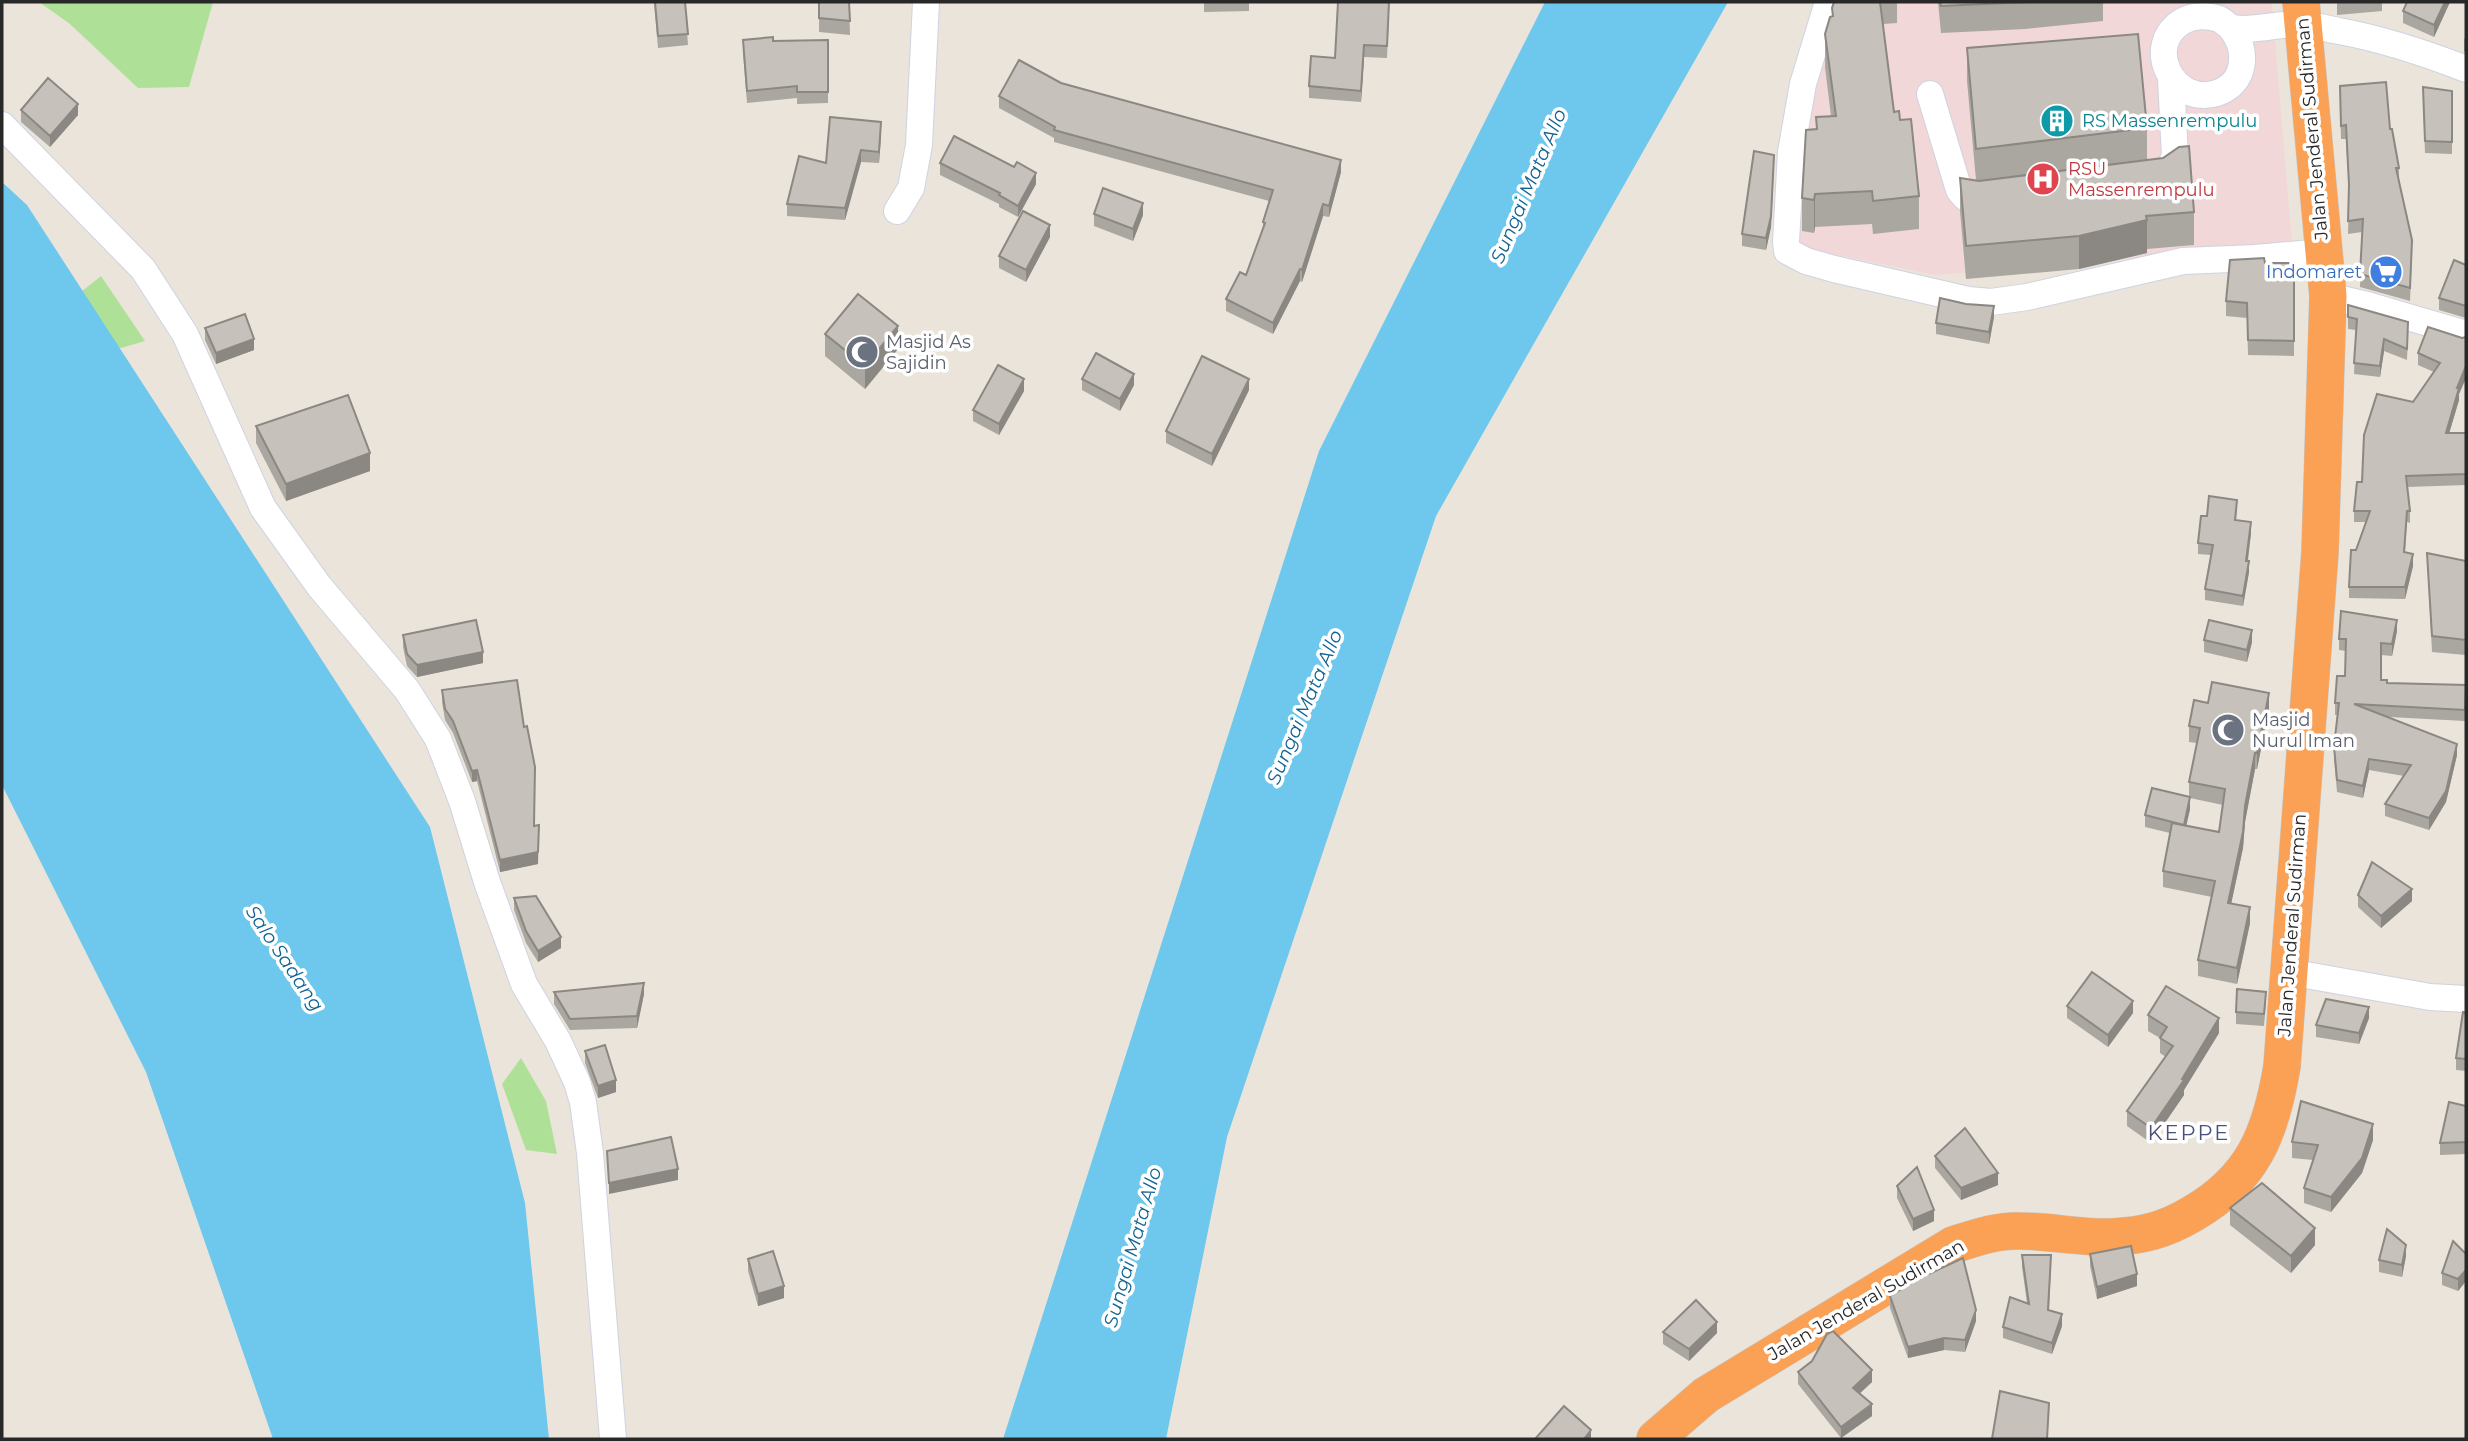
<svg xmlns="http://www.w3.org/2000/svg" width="2468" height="1441" font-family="Montserrat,sans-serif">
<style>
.medical{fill:#f2d7d8}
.green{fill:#aee197}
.water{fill:#6ec7ec}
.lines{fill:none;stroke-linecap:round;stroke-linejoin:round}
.minor-casing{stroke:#cfd2e1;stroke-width:28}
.highway-casing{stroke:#c7c7c7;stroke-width:38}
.minor{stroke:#fff;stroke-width:26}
.highway{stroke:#fba155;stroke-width:37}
.wall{fill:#aaa6a0;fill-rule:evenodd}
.shaded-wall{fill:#8b8782}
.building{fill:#c6c1ba;stroke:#8b8782;stroke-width:2}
.labels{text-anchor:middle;stroke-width:7;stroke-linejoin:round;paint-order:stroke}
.culture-label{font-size:18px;fill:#0d838f;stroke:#fff;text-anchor:start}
.street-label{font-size:18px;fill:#282828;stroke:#fff}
.health-label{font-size:18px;fill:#be3a42;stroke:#fff;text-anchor:start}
.shop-label{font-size:18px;fill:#366cbe;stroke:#fff;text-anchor:end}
.worship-label{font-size:18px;fill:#5b616d;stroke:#fff;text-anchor:start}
.water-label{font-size:19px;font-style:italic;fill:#106395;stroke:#fff}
.quarter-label{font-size:21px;letter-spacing:2px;fill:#4a5178;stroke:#fff}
</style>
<rect width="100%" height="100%" fill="#ebe4da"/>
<polygon class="medical" points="1837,2 2272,2 2292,245 1935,275 1795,246 1804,113"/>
<g class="green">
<polygon points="39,2 213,2 189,87 138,88 70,24"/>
<polygon points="101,276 145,341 114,350 81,292"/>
<polygon points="521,1058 546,1101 557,1154 526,1150 502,1084"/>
</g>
<g class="water">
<polygon points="1545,2 1728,2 1436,516 1227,1137 1166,1439 1003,1439 1319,451"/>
<polygon points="2,182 27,205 430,827 525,1203 549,1439 273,1439 146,1072 2,785"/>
</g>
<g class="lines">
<defs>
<g id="minor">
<polyline points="1828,2 1803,84 1791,152 1786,242 1787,251 1806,261 1834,269 1968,300 1991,302 2027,297 2183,261 2255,258 2322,252"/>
<path d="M2231,28C2248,49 2247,83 2217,93C2173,107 2142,45 2183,21C2194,15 2208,15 2219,19C2224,21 2228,27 2233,28C2250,32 2282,23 2302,24C2314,25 2327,29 2339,31C2382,39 2425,53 2466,69"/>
<polyline points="1930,94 1959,190 1965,197 1993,196"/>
<polyline points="2,125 143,269 185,334 263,508 319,586 407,690 438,739 462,801 487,882 524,984 558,1041 577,1082 583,1102 590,1153 613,1439"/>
<path d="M2156,176C2167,175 2171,165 2175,156L2171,79"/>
<polyline points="897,211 911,188 919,145 926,2"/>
<polyline points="2328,296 2367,305 2466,334"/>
<polyline points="2289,972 2430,997 2466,999"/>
</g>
<path id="highway" d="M1655,1439L1706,1395L1953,1245C1975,1238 1997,1230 2020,1231C2050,1231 2081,1238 2111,1237C2142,1236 2165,1230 2192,1214C2253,1179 2271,1133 2282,1066L2320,552L2328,296L2301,2"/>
</defs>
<use href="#minor" class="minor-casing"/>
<use href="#highway" class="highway-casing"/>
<use href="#minor" class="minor"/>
<use href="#highway" class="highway"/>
</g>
<g class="wall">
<polygon points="654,2 685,2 688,45 658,48"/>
<polygon points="819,2 849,2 850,35 819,32"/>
<polygon points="1204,2 1249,2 1249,11 1204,12"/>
<polygon points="1834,2 1897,2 1897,23 1883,24 1894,112 1900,120 1919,196 1919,229 1873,234 1872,224 1815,227 1814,233 1802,231 1802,198 1816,129 1816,117 1831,116 1825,67 1825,34 1832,17 1832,8"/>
<polygon points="1938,2 2103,2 2103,21 2025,29 1941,33"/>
<polygon points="2337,2 2382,2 2382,11 2337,15"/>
<polygon points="2407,2 2450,2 2434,37 2403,23 2403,11"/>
<polygon points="1389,13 1387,58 1364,57 1361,102 1309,98 1309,86 1335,58"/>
<polygon points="2466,35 2466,53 2464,51 2464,40"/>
<polygon points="743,40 773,41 828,40 828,103 797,104 797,98 747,103 743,52"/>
<polygon points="1967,48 2147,128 2147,160 2194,212 2194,245 2147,249 2147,253 2079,269 1966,279 1960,211 1960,178 1976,180 1967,81"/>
<polygon points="1061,83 1341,172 1329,217 1323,216 1302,282 1300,281 1273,334 1226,311 1226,299 1246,275 1263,229 1263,222 1269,201 1054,142 1054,138 999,108 999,96"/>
<polygon points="2452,91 2452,154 2425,153 2423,98"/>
<polygon points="2340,99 2390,129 2399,168 2399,181 2412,253 2410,301 2360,287 2362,232 2348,234 2349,193 2346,139 2341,139"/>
<polygon points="21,110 78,115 50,147 21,122"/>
<polygon points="881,133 879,163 861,162 845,220 787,216 787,204 826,163"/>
<polygon points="940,163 1036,184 1018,217 999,207 999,204 940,175"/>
<polygon points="1774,167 1771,227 1766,250 1742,246 1742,234"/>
<polygon points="1094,214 1143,215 1133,241 1094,226"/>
<polygon points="1050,237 1026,282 999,268 999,256"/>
<polygon points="2265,263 2294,263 2294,356 2248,355 2247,318 2226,316 2226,301"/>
<polygon points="2466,265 2466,318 2439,310 2439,298"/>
<polygon points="2348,305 2408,333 2407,360 2384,351 2380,377 2354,374 2356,330 2348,329"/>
<polygon points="1994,317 1989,344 1936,334 1936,323"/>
<polygon points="205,328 254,350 216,364 205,340"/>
<polygon points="825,334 898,349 865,389 825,356"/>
<polygon points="2466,337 2466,378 2459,394 2459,400 2449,433 2466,433 2466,485 2407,487 2410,511 2410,523 2407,522 2405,552 2413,566 2405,599 2349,598 2349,587 2356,550 2366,522 2354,522 2354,511 2362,482 2434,372 2418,365 2418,353"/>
<polygon points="1082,379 1134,385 1120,411 1082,390"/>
<polygon points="1249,390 1212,466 1166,443 1166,431"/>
<polygon points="1024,391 999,435 973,421 973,410"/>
<polygon points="256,426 370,471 286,501 256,443"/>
<polygon points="2237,510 2236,520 2251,533 2248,561 2249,572 2243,606 2205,600 2205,589 2211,555 2198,554 2198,543 2207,516"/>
<polygon points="2427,553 2466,561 2466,655 2432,652"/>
<polygon points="2397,631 2392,656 2381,655 2381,680 2387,683 2466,685 2465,721 2389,717 2457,755 2446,802 2429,830 2385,816 2385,804 2404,776 2369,770 2363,798 2337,792 2334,758 2334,746 2337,715 2335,715 2335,703 2345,676 2346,651 2339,650 2339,639"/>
<polygon points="403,635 483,663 417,677 407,666 403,647"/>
<polygon points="2204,640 2252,642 2247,662 2204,652"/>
<polygon points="442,690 534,826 538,864 500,872 477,781 472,782 453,733 445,720 442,702"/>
<path d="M2208,703L2269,709L2257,769H2255L2245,822L2243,848L2231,903L2250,923L2237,984L2198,976V960L2212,897L2163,887V871L2170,833L2145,827V815L2189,797V782L2197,743L2189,742V726ZM2190,798L2223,805L2219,832L2186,826L2190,809Z"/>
<polygon points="2358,895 2412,901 2381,928 2358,907"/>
<polygon points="514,898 561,948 538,962 526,943 514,910"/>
<polygon points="554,992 644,994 637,1028 570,1030 554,1004"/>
<polygon points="2266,1003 2264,1026 2236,1024 2236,1012"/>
<polygon points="2067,1006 2133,1013 2108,1047 2067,1018"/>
<polygon points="2466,1013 2466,1071 2456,1070 2456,1058"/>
<polygon points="2148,1015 2219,1033 2184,1090 2184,1095 2151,1143 2127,1126 2127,1111 2166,1057 2160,1053 2160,1038 2148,1031"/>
<polygon points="2369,1018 2359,1044 2316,1037 2316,1025"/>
<polygon points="585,1051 616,1092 598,1098 585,1063"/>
<polygon points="2466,1106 2466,1154 2440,1155 2440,1143"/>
<polygon points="2373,1140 2362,1173 2331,1212 2304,1203 2304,1188 2313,1160 2292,1158 2292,1142"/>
<polygon points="1935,1156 1998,1185 1961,1200 1935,1168"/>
<polygon points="1897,1186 1934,1221 1913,1231 1897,1198"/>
<polygon points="2230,1208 2315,1245 2291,1273 2230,1225"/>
<polygon points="2090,1254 2137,1286 2097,1299 2090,1266"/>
<polygon points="2466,1254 2466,1281 2458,1291 2442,1285 2442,1273"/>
<polygon points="2022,1255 2051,1267 2049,1310 2062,1326 2052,1354 2003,1338 2003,1327 2027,1303 2022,1267"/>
<polygon points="2406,1256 2402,1277 2379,1272 2379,1260"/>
<polygon points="748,1259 784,1298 758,1306 748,1271"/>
<polygon points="1890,1296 1976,1321 1965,1352 1944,1350 1908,1358 1890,1308"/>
<polygon points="1663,1332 1717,1333 1689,1361 1663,1344"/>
<polygon points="1798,1372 1872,1382 1859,1393 1872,1416 1841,1438 1798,1384"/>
</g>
<g class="shaded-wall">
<polygon points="2445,2 2450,2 2434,37 2434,25"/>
<polygon points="1364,45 1364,57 1361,102 1361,91"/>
<polygon points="78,104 78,115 50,147 50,136"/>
<polygon points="881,122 881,133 879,163 879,152"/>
<polygon points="861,150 861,162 845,220 845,208"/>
<polygon points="1774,155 1771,227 1766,250 1766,238"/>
<polygon points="1341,160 1341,172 1329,217 1329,206"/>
<polygon points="1036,173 1036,184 1018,217 1018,206"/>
<polygon points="1815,194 1815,227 1814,233 1814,200"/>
<polygon points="1143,203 1143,215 1133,241 1133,229"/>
<polygon points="1323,204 1323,216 1302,282 1302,270"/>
<polygon points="2147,220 2147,253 2079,269 2079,236"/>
<polygon points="1050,225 1050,237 1026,282 1026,270"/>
<polygon points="1300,269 1300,281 1273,334 1273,323"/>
<polygon points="1994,306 1994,317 1989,344 1989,332"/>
<polygon points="898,326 898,349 865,389 865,366"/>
<polygon points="254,339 254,350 216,364 216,353"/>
<polygon points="2384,339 2384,351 2380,377 2380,366"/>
<polygon points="2466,366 2466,378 2459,394 2459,400 2446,444 2446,433 2457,388"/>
<polygon points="1134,374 1134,385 1120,411 1120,399"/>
<polygon points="1024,379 1024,391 999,435 999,424"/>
<polygon points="1249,379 1249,390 1212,466 1212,454"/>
<polygon points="370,453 370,471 286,501 286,484"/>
<polygon points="2251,522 2251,533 2246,572 2246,561"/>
<polygon points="2413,554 2413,566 2405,599 2405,587"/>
<polygon points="2249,561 2249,572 2243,606 2243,596"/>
<polygon points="2397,620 2397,631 2392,656 2392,644"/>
<polygon points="2252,630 2252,642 2247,662 2247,650"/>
<polygon points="483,652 483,663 417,677 417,665"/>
<polygon points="2269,693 2269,709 2257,769 2257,753"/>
<polygon points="2457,744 2457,755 2446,802 2429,830 2429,818"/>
<polygon points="2255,753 2255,769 2245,822 2243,848 2228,919 2228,903"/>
<polygon points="2369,759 2369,770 2363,798 2363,786"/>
<polygon points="477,770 477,781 472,782 472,771"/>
<polygon points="2190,797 2190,809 2184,836 2184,825"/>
<polygon points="539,825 538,864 500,872 500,860"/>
<polygon points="2412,889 2412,901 2381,928 2381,916"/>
<polygon points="2250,907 2250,923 2237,984 2237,968"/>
<polygon points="561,937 561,948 538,962 538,951"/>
<polygon points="644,983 644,994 637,1028 637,1016"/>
<polygon points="2133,1001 2133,1013 2108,1047 2108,1035"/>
<polygon points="2369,1007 2369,1018 2359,1044 2359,1033"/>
<polygon points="2219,1018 2219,1033 2184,1090 2184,1095 2151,1143 2151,1128"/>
<polygon points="616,1080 616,1092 598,1098 598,1086"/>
<polygon points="2373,1124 2373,1140 2362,1173 2331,1212 2331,1197"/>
<polygon points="678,1169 678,1180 609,1194 609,1183"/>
<polygon points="1998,1173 1998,1185 1961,1200 1961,1188"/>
<polygon points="1934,1210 1934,1221 1913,1231 1913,1219"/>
<polygon points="2315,1228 2315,1245 2291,1273 2291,1256"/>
<polygon points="2406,1245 2406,1256 2402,1277 2402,1265"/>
<polygon points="2466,1270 2466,1281 2458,1291 2458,1279"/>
<polygon points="2137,1274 2137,1286 2097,1299 2097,1287"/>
<polygon points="784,1286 784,1298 758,1306 758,1294"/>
<polygon points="1976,1310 1976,1321 1965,1352 1965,1340"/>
<polygon points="2062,1314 2062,1326 2052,1354 2052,1343"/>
<polygon points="1717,1322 1717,1333 1689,1361 1689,1349"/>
<polygon points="1944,1338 1944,1350 1908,1358 1908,1347"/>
<polygon points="1872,1370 1872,1382 1853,1400 1853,1388"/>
<polygon points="1872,1404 1872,1416 1841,1438 1841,1427"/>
<polygon points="1591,1430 1591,1439 1584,1439"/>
</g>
<g class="building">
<polygon points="655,2 685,2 688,34 658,36"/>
<polygon points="819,2 849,2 850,21 819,18"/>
<polygon points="1338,2 1389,2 1387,46 1364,45 1361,91 1309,86 1311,56 1335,58"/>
<polygon points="1834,2 1880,2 1894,112 1899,111 1900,120 1911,119 1919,196 1873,201 1872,191 1815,194 1814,200 1802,198 1806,130 1817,129 1816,117 1836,116 1825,34 1830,17 1833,16 1832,8"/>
<polygon points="1940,2 2029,2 1941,6"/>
<polygon points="2407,2 2445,2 2434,25 2403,11"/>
<polygon points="2138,34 2147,128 1976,149 1967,48"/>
<polygon points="773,37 773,41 828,40 828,92 797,92 797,86 747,91 743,40"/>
<polygon points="1019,60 1061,83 1341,160 1329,206 1323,204 1302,270 1300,269 1273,323 1226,299 1240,272 1246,275 1265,223 1263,222 1273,190 1054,130 1055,127 999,96"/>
<polygon points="48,78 78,104 50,136 21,110"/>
<polygon points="2386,82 2390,129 2392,129 2399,168 2396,168 2412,240 2410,288 2360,274 2363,219 2348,221 2349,185 2346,125 2341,126 2340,86"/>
<polygon points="2423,87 2452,91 2452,142 2425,141"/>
<polygon points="830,117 881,122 879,152 861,150 845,208 787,204 799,156 826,163"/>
<polygon points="954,136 1014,167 1017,162 1036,173 1018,206 999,195 1000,193 940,163"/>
<polygon points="2189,146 2194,212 2146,216 2147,220 2079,236 1966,246 1960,178 1979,181 2163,158 2179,147"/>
<polygon points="1754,151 1774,155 1771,216 1766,238 1742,234"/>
<polygon points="1103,188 1143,203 1133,229 1094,214"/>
<polygon points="1023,211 1050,225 1026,270 999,256"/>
<polygon points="2264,258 2265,263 2294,263 2294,341 2248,340 2247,303 2226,301 2230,260"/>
<polygon points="2454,260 2466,265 2466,306 2439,298"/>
<polygon points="858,294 898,326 865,366 825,334"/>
<polygon points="1940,298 1966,304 1994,306 1989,332 1936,323"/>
<polygon points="2348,305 2408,322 2407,349 2384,339 2380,366 2354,363 2357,319 2348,317"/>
<polygon points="245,314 254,339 216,353 205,328"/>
<polygon points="2428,327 2462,338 2466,337 2466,366 2457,388 2459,388 2446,433 2466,433 2466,474 2406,476 2410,511 2407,511 2404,552 2413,554 2405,587 2349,587 2351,550 2356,550 2370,511 2354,511 2357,482 2362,482 2364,435 2377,394 2413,402 2440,363 2418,353"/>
<polygon points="1096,353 1134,374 1120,399 1082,379"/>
<polygon points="1202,356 1249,379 1212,454 1166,431"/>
<polygon points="998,365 1024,379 999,424 973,410"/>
<polygon points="348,395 370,453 286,484 256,426"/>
<polygon points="2209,496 2237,500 2235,520 2251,522 2246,561 2249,561 2243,596 2205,589 2213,545 2198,543 2201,516 2207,516"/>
<polygon points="2427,553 2466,561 2466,640 2432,636"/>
<polygon points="2341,611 2397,620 2392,644 2381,643 2381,680 2387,680 2387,683 2466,685 2465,710 2354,704 2457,744 2446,791 2429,818 2385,804 2411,765 2369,759 2363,786 2337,780 2334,746 2339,703 2335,703 2337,676 2345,676 2346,639 2339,639"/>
<polygon points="476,620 483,652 417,665 407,654 403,635"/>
<polygon points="2209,620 2252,630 2247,650 2204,640"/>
<polygon points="517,680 524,727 527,726 535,767 534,826 539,825 538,852 500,860 477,770 472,771 453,721 445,709 442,690"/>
<polygon points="2212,682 2269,693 2257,753 2255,753 2245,806 2243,832 2228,903 2250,907 2237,968 2198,960 2215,881 2163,871 2172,823 2219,832 2225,789 2189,782 2200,728 2189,726 2194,700 2208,703"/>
<polygon points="2152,788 2190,797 2184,825 2145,815"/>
<polygon points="2372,862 2412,889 2381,916 2358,895"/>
<polygon points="536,896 561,937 538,951 526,931 514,898"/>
<polygon points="2092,972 2133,1001 2108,1035 2067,1006"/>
<polygon points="644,983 637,1016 570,1019 554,992"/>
<polygon points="2166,986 2219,1018 2182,1079 2184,1080 2151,1128 2127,1111 2173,1046 2160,1038 2167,1027 2148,1015"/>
<polygon points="2237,989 2266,992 2264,1014 2236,1012"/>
<polygon points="2326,999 2369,1007 2359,1033 2316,1025"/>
<polygon points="2463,1012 2466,1013 2466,1059 2456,1058"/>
<polygon points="605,1045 616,1080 598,1086 585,1051"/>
<polygon points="2301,1101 2373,1124 2362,1158 2331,1197 2304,1188 2318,1145 2292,1142"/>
<polygon points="2449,1102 2466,1106 2466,1142 2440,1143"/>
<polygon points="1965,1128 1998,1173 1961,1188 1935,1156"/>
<polygon points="671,1137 678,1169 609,1183 607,1151"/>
<polygon points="1917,1167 1934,1210 1913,1219 1897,1186"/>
<polygon points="2262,1183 2315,1228 2291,1256 2230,1208"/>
<polygon points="2387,1229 2406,1245 2402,1265 2379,1260"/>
<polygon points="2453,1241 2466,1254 2466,1270 2458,1279 2442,1273"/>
<polygon points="2131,1246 2137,1274 2097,1287 2090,1254"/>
<polygon points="773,1251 784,1286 758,1294 748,1259"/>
<polygon points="2022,1255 2051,1255 2048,1310 2062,1314 2052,1343 2003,1327 2010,1297 2029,1304"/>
<polygon points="1963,1258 1976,1310 1965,1340 1944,1338 1908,1347 1890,1296 1918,1279"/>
<polygon points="1696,1300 1717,1322 1689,1349 1663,1332"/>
<polygon points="1833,1331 1872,1370 1853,1388 1872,1404 1841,1427 1798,1372 1812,1361 1827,1334"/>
<polygon points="2000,1391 2049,1403 2047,1439 1992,1439"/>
<polygon points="1564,1406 1591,1430 1584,1439 1535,1439"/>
</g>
<defs>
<symbol id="building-disc" viewBox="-11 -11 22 22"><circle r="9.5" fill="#0f9aa8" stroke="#fff"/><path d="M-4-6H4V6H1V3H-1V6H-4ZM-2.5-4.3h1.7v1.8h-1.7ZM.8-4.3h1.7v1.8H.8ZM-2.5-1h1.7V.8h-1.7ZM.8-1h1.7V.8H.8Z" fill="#fff"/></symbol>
<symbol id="hospital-disc" viewBox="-11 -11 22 22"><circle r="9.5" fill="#e0444e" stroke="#fff"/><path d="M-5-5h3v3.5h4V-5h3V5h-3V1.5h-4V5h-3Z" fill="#fff"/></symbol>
<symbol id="supermarket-disc" viewBox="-11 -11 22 22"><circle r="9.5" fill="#3f7fe0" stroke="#fff"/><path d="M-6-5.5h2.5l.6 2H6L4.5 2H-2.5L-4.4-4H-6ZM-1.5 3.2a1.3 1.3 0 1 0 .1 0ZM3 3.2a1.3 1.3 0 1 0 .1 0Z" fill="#fff"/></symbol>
<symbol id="mosque-disc" viewBox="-11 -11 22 22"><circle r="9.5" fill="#6b7280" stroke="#fff"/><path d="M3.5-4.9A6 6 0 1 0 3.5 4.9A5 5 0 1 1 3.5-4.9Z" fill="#fff"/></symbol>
</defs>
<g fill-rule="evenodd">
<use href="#building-disc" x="2038" y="102" width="38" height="38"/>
<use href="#hospital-disc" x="2024" y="160" width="38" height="38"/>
<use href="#supermarket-disc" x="2367" y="253" width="38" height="38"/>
<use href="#mosque-disc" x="843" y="333" width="38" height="38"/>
<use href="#mosque-disc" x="2209" y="711" width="38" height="38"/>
</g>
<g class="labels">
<g class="culture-label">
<text x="2082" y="127">RS Massenrempulu</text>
</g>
<g class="street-label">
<text transform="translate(2312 129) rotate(-95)" y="6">Jalan Jenderal Sudirman</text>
<text transform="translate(2292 925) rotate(-86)" y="6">Jalan Jenderal Sudirman</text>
<text transform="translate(1866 1300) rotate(-30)" y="6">Jalan Jenderal Sudirman</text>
</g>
<g class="health-label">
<text x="2068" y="175">RSU<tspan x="2068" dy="21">Massenrempulu</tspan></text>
</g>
<g class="shop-label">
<text x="2362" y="278">Indomaret</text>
</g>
<g class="worship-label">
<text x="886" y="348">Masjid As<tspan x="886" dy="21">Sajidin</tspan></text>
<text x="2252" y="726">Masjid<tspan x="2252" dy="21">Nurul Iman</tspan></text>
</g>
<g class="water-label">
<text transform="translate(1528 186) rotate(-67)" y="7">Sungai Mata Allo</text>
<text transform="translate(1304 707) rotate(-67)" y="7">Sungai Mata Allo</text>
<text transform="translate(285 958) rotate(56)" y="7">Salo Sadang</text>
<text transform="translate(1132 1247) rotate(-74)" y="7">Sungai Mata Allo</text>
</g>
<g class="quarter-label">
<text x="2189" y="1140">KEPPE</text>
</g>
</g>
<rect width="2468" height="1441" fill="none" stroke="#282828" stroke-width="7"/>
</svg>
